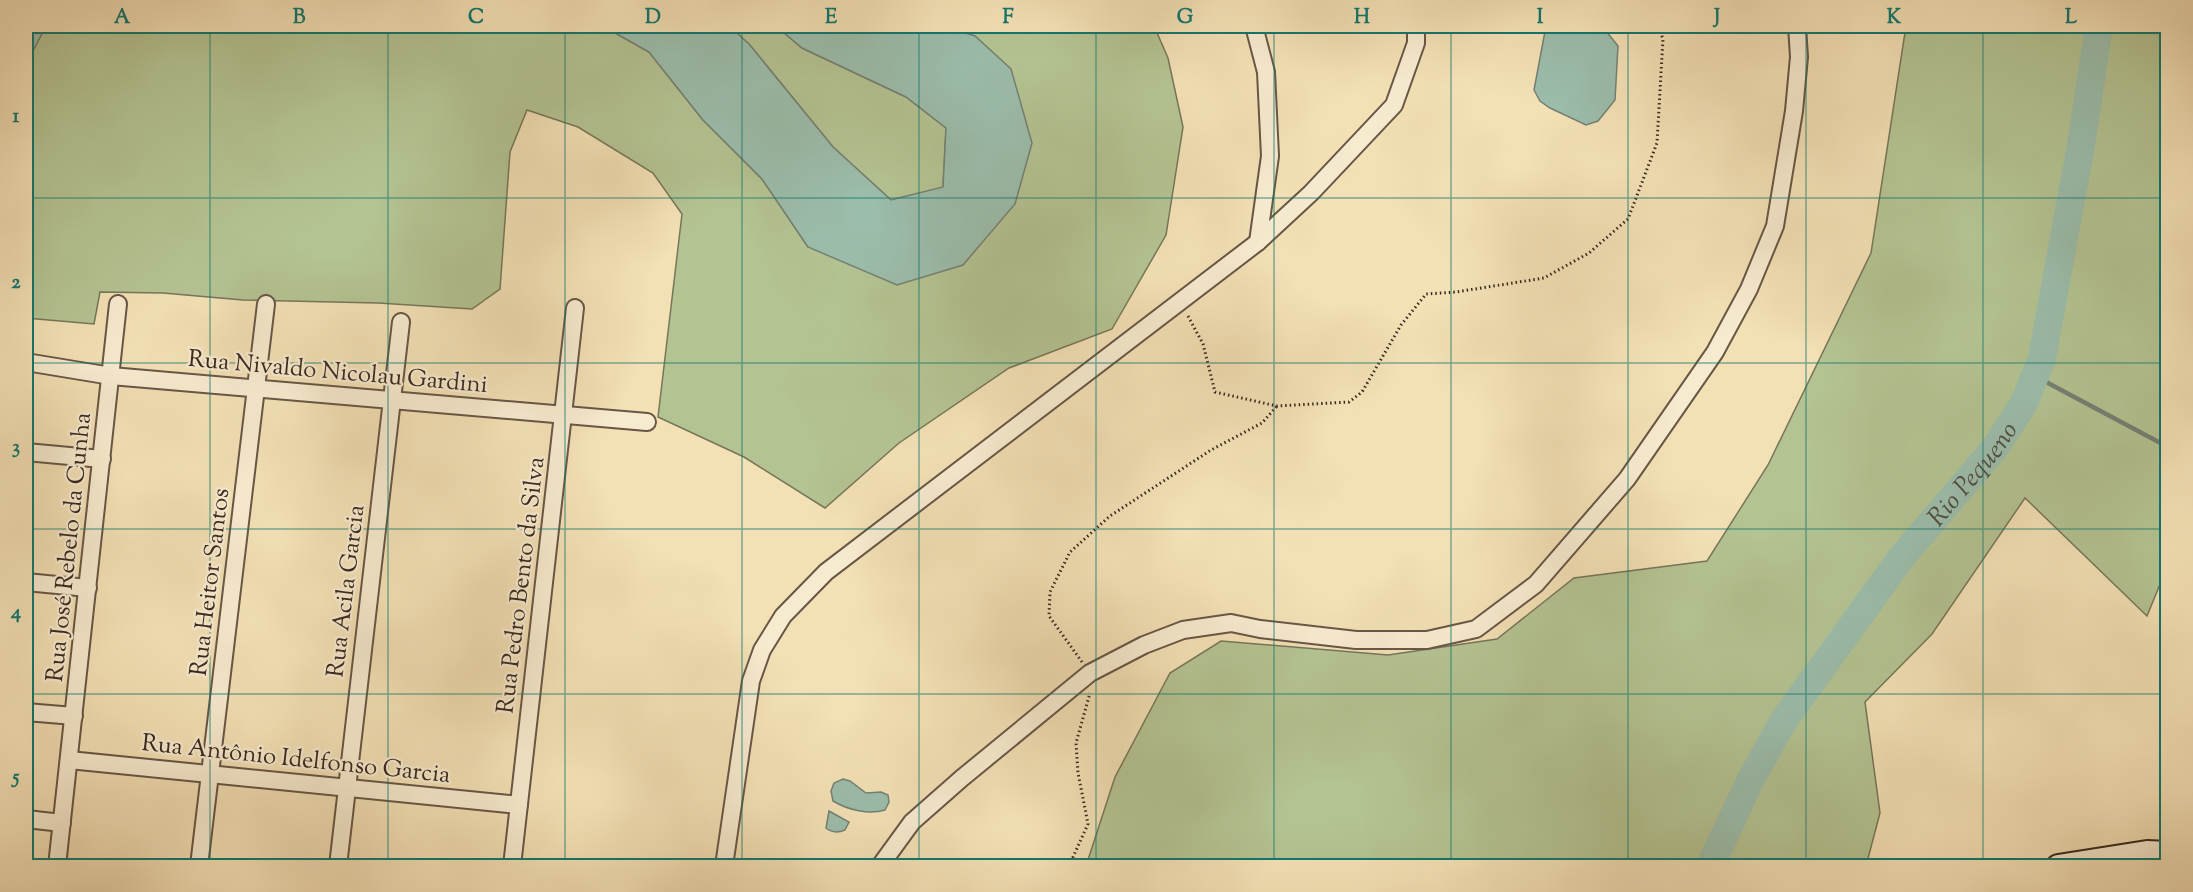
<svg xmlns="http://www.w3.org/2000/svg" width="2193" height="892" font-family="'Sorts Mill Goudy',serif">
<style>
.green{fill:#b4c392;stroke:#76765a;stroke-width:1.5}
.water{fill:#9bbdab;stroke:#748174;stroke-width:1.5}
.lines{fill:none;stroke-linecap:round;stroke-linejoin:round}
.stream{stroke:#748174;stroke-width:4.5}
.river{stroke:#9bbdab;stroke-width:28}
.street-casing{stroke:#685646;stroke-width:20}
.secondary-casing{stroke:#392821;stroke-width:26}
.path{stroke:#392821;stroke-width:3;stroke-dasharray:1.5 3;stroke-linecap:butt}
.street{stroke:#f7ebcf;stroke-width:16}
.secondary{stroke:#f7ebcf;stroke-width:22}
.grid{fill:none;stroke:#0f766e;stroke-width:1.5;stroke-opacity:0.55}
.labels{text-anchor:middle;stroke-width:4.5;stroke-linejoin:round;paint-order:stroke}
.street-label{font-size:24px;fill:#392821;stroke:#f7ebcf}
.water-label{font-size:26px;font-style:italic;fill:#524d44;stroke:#f7ebcf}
.neatline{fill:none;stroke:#0f766e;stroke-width:2}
.grid-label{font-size:20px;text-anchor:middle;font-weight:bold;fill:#0f766e}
</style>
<rect width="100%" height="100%" fill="#f3e0b5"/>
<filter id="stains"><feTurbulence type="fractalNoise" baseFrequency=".00333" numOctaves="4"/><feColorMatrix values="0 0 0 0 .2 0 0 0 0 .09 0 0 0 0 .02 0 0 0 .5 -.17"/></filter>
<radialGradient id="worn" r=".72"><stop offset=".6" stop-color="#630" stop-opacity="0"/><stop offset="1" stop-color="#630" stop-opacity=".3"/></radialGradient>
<g class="green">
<polygon points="46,26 603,26 649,52 703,120 762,179 808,247 963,265 975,36 943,26 1154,26 1168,58 1183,127 1166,235 1112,329 1009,368 899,443 825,508 744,457 658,417 682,214 653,173 578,127 527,110 510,152 500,289 472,309 378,303 243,300 163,293 100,292 94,324 26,318 26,64"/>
<polygon points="729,26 776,26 802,48 906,97 946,128 943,188 891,200 833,147 749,44"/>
<polygon points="1906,26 2148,26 2167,37 2168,309 2160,346 2168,354 2167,567 2147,616 2025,498 1932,634 1865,702 1880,813 1866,866 1086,866 1115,777 1170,673 1221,641 1388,655 1497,639 1574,578 1707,561 1768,465 1871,253"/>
</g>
<g class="water">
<polygon points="26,26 46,26 26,64"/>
<polygon points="603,26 729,26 749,44 833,147 891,200 943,187 946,128 906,97 802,48 776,26 943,26 975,36 1011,69 1032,143 1015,204 963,265 897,285 808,247 762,179 703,120 649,52"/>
<polygon points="1546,26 1602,26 1618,46 1615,100 1598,121 1586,125 1550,108 1540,101 1534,90"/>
<path d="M843,779L850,781L866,793L881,792L888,795L889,802L885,810C869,815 848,810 833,801L831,791L834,783Z"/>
<path d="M829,811L849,822L845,830C838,833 832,833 826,828Z"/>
</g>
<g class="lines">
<polyline class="stream" points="2036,373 2048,383 2168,447"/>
<path class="river" id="s1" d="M1710,866L1751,779L1784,720L1901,558L1995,448L2024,403L2042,358L2081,145L2099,26"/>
<defs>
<g id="street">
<polyline points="1254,26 1266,72 1270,156 1258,242"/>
<polyline points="26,362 111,376 647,422"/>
<polyline points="26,452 102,459"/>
<polyline points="26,582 88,588"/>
<polyline points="26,712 74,716"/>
<polyline points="69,760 519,805"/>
<polyline points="26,819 62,823"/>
<polyline points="57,866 118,304"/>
<polyline points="199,866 266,304"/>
<polyline points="338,866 401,322"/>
<polyline points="512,866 575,308"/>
<polyline points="724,866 751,681 762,650 783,616 826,572 1258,242 1311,193 1394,105 1416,43 1416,26"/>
<polyline points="880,866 912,822 962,778 1090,673 1144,645 1183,630 1231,623 1260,629 1356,640 1427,640 1476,629 1536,584 1627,479 1715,352 1749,289 1775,226 1794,111 1799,57 1797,26"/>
</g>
<polyline id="secondary" points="2058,866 2147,852 2168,853"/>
</defs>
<use href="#street" class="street-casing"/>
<use href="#secondary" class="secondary-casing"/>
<g class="path">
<polyline points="1188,316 1203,344 1215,392 1277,406 1349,402 1362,392 1401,325 1426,294 1456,292 1544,278 1589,253 1628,219 1657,143 1663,39 1658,26"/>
<polyline points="1082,662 1049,616 1050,592 1070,552 1110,516 1211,450 1262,423 1277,406"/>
<polyline points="1069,866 1088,824 1078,773 1076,743 1090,693"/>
<polyline points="2002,866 2042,860"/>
</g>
<use href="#street" class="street"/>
<use href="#secondary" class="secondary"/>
</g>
<path class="grid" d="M210,26V866M388,26V866M565,26V866M742,26V866M919,26V866M1096,26V866M1274,26V866M1451,26V866M1628,26V866M1806,26V866M1983,26V866M26,198H2168M26,363H2168M26,529H2168M26,694H2168"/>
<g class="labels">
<g class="street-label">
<text transform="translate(338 371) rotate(5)" y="8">Rua Nivaldo Nicolau Gardini</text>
<text transform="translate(68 547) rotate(-84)" y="8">Rua José Rebelo da Cunha</text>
<text transform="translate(209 582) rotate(-83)" y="8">Rua Heitor Santos</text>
<text transform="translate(520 585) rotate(-83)" y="8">Rua Pedro Bento da Silva</text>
<text transform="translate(345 591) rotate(-83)" y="8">Rua Acila Garcia</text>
<text transform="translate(296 758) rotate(6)" y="8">Rua Antônio Idelfonso Garcia</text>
</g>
<g class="water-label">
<text dy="9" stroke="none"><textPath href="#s1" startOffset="474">Rio Pequeno</textPath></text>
</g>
</g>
<rect width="2193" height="892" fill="none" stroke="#f3e0b5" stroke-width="66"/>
<rect x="33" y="33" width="2127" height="826" class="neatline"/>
<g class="grid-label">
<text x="122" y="23">A</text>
<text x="299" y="23">B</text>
<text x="476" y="23">C</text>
<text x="653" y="23">D</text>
<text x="831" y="23">E</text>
<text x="1008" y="23">F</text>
<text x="1185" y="23">G</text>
<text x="1362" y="23">H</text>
<text x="1540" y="23">I</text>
<text x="1717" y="23">J</text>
<text x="1894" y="23">K</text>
<text x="2071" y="23">L</text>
<text x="16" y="122">1</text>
<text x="16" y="288">2</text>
<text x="16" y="453">3</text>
<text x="16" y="618">4</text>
<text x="16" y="783">5</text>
</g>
<rect width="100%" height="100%" filter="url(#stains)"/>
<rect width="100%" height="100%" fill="url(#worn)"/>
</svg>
